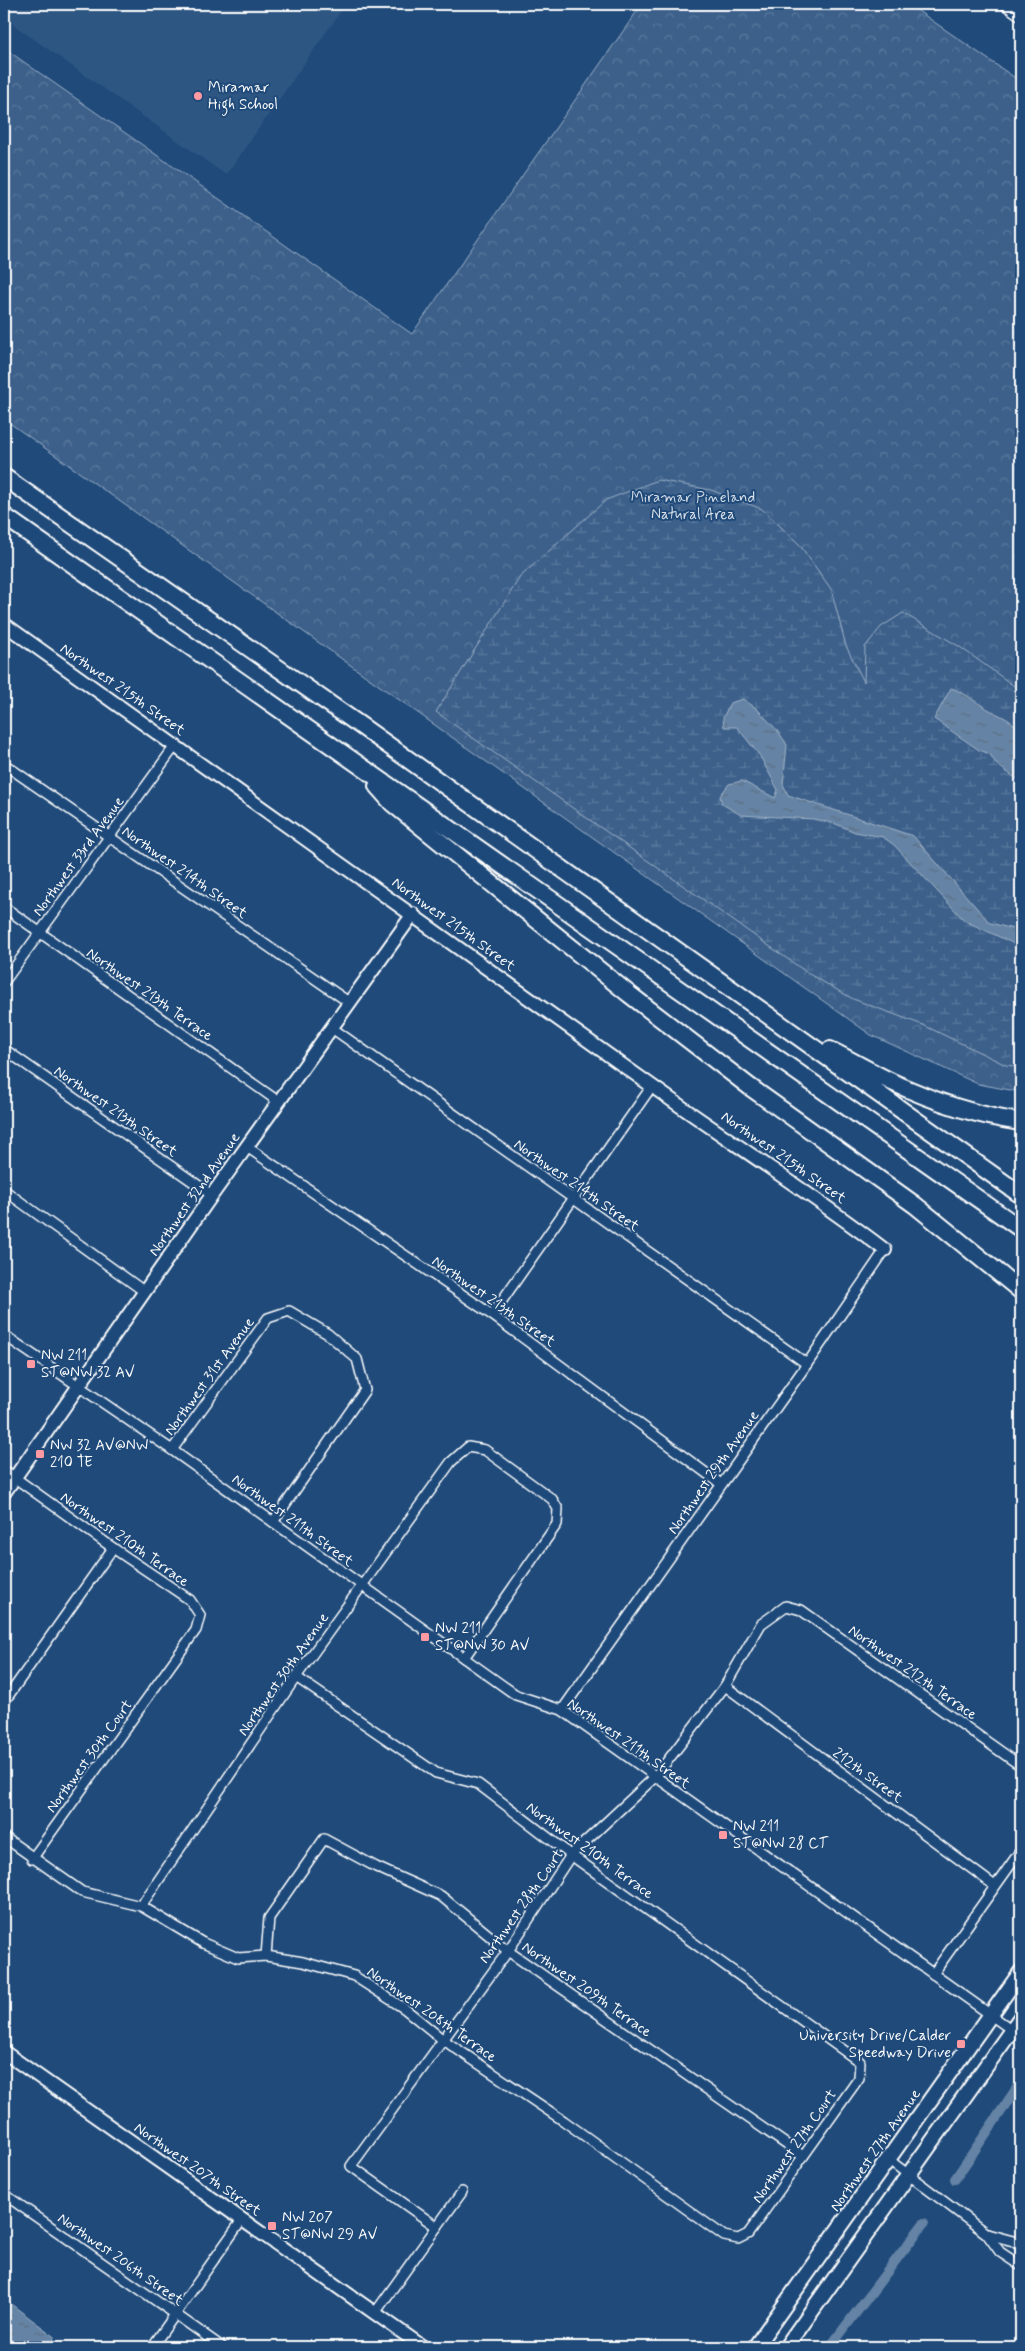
<svg xmlns="http://www.w3.org/2000/svg" width="1025" height="2351" font-family="Mynerve,sans-serif">
<style>
.built{fill:#2e5683}
.forest{fill:url(#forest-crowns);stroke:#9eb0c5}
.wetland{fill:url(#wetland-marsh);stroke:#9eb0c5}
.water{fill:url(#water-ripples);stroke:#a3b5c8}
.lines{fill:none;stroke-linecap:round;stroke-linejoin:round}
.canal{stroke:#6583a4;stroke-width:10}
.street-casing{stroke:#fff;stroke-width:12}
.secondary-casing{stroke:#fff;stroke-width:16}
.primary-casing{stroke:#fff;stroke-width:18}
.highway-casing{stroke:#fff;stroke-width:20}
.street{stroke:#1f4a7a;stroke-width:9}
.secondary{stroke:#1f4a7a;stroke-width:12}
.primary{stroke:#1f4a7a;stroke-width:14}
.highway{stroke:#1f4a7a;stroke-width:16}
.poi-dot{fill:#ff9aa2;stroke:#1f4a7a;stroke-width:2}
.labels{text-anchor:middle;stroke-width:4;stroke-linejoin:round;paint-order:stroke}
.poi-label{font-size:15px;fill:#fff;stroke:#1f4a7a;text-anchor:start}
.park-label{font-size:15px;fill:#d8dfe8;stroke:#1f4a7a}
.street-label{font-size:15px;fill:#fff;stroke:#1f4a7a}
</style>
<defs>
<pattern id="forest-crowns" width="20" height="18" patternUnits="userSpaceOnUse" patternTransform="scale(1.25)"><rect width="20" height="18" fill="#3c618b"/><path d="M2 6a3 3 0 1 1 6 0M12 15a3 3 0 1 1 6 0" fill="none" stroke="#59799c"/></pattern>
<pattern id="wetland-marsh" width="20" height="14" patternUnits="userSpaceOnUse" patternTransform="scale(1.25)"><rect width="20" height="14" fill="#3c618b"/><path d="M1 5h8M5 5V1M11 12h8M15 12V8" fill="none" stroke="#59799c"/></pattern>
<pattern id="water-ripples" width="26" height="14" patternUnits="userSpaceOnUse" patternTransform="scale(1.25)"><rect width="26" height="14" fill="#6583a4"/><path d="M2 4q2-2 4 0t4 0M15 11q2-2 4 0t4 0" fill="none" stroke="#5b6d81"/></pattern>
</defs>
<rect width="100%" height="100%" fill="#1f4a7a"/>
<filter id="ink" filterUnits="userSpaceOnUse"><feTurbulence type="fractalNoise" baseFrequency=".02" numOctaves="2"/><feDisplacementMap in="SourceGraphic" scale="10" xChannelSelector="R" yChannelSelector="G"/><feConvolveMatrix kernelMatrix="1 2 1 2 8 2 1 2 1" color-interpolation-filters="sRGB"/></filter>
<g filter="url(#ink)">
<polygon class="built" points="4,4 346,4 226,175 4,18"/>
<polygon class="forest" points="642,4 908,4 1021,82 1021,1092 978,1084 871,1035 4,419 4,48 412,334"/>
<polygon class="wetland" points="658,480 711,490 762,509 799,544 831,589 846,646 864,682 865,647 881,627 903,613 960,647 1021,691 1021,1067 1006,1065 923,1025 853,999 809,974 436,712 520,577 606,500"/>
<g class="water">
<path d="M951,688C965,693 970,698 981,705C997,715 1006,716 1021,730V782L996,764L990,754L979,750L934,719Z"/>
<polygon points="743,699 757,709 778,731 787,745 783,784 788,795 913,836 990,923 1021,931 1021,947 965,921 894,845 883,837 855,832 836,824 814,819 741,815 722,804 720,796 729,784 742,781 775,798 778,790 760,756 737,727 724,727 723,718 730,703"/>
<polygon points="4,2299 54,2336 53,2347 4,2347"/>
</g>
<g class="lines">
<g class="canal">
<polyline points="955,2179 1021,2082"/>
<polyline points="830,2347 924,2223"/>
</g>
<defs>
<g id="street">
<polyline points="1004,4 1021,16"/>
<polyline points="4,764 350,1003"/>
<polyline points="4,907 279,1102"/>
<polyline points="4,982 175,746"/>
<polyline points="332,1028 807,1364"/>
<polyline points="4,1049 212,1195"/>
<polyline points="247,1147 492,1315 721,1484"/>
<polyline points="4,1190 145,1292"/>
<polyline points="492,1315 652,1086"/>
<polyline points="4,1335 172,1450 516,1695 562,1710 1012,2030"/>
<polyline points="172,1450 268,1318 289,1311 328,1334 357,1359 365,1390 273,1522"/>
<polyline points="4,1470 113,1548 190,1600 200,1615 196,1630 32,1859"/>
<polyline points="725,1686 995,1886"/>
<polyline points="4,1702 113,1548"/>
<polyline points="562,1710 807,1364 885,1250"/>
<polyline points="4,1837 82,1892 141,1906 203,1943 238,1958 266,1956 303,1962 354,1976 405,2009 442,2039 564,2121 724,2236 738,2239 748,2234 859,2078 860,2062 571,1855 478,1784 436,1773 296,1677"/>
<polyline points="141,1906 296,1677 451,1462 468,1447 485,1450 552,1499 558,1509 557,1524 464,1658"/>
<polyline points="266,1956 269,1918 324,1839 376,1867 441,1896 508,1951 803,2156"/>
<polyline points="933,1974 1021,1850"/>
<polyline points="889,2160 987,2234 1000,2252 1021,2266"/>
<polyline points="4,2194 222,2347"/>
<polyline points="437,2227 351,2166 508,1951 571,1855 655,1777 725,1686 761,1624 786,1606 801,1610 1021,1766"/>
<polyline points="987,2234 1013,2241 1021,2247"/>
<polyline points="375,2313 462,2192"/>
<polyline points="152,2347 242,2220"/>
</g>
<g id="secondary">
<path d="M4,624C219,777 434,931 649,1084C727,1140 808,1191 885,1250"/>
<polyline points="4,1493 212,1195 413,914"/>
<polyline points="4,2052 423,2347"/>
</g>
<g id="primary">
<polyline points="755,2347 1021,1972"/>
<polyline points="786,2347 1021,2017"/>
</g>
<g id="highway">
<polyline points="4,477 364,728 1021,1195"/>
<polyline points="4,516 1021,1229"/>
<polyline points="377,786 392,803 629,994 750,1087 915,1205 1021,1291"/>
<path d="M830,1050C851,1060 871,1072 892,1082C933,1101 977,1116 1021,1122"/>
</g>
</defs>
<use href="#street" class="street-casing"/>
<use href="#secondary" class="secondary-casing"/>
<use href="#primary" class="primary-casing"/>
<use href="#highway" class="highway-casing"/>
<use href="#street" class="street"/>
<use href="#secondary" class="secondary"/>
<use href="#primary" class="primary"/>
<use href="#highway" class="highway"/>
</g>
</g>
<g class="poi-dot">
<circle cx="198" cy="96" r="5"/>
<rect x="26" y="1359" width="10" height="10" rx="2.5"/>
<rect x="35" y="1449" width="10" height="10" rx="2.5"/>
<rect x="420" y="1632" width="10" height="10" rx="2.5"/>
<rect x="718" y="1830" width="10" height="10" rx="2.5"/>
<rect x="956" y="2039" width="10" height="10" rx="2.5"/>
<rect x="267" y="2221" width="10" height="10" rx="2.5"/>
</g>
<g class="labels">
<g class="poi-label">
<text x="208" y="92">Miramar<tspan x="208" dy="17">High School</tspan></text>
<text x="41" y="1360">NW 211<tspan x="41" dy="17">ST@NW 32 AV</tspan></text>
<text x="50" y="1450">NW 32 AV@NW<tspan x="50" dy="17">210 TE</tspan></text>
<text x="435" y="1633">NW 211<tspan x="435" dy="17">ST@NW 30 AV</tspan></text>
<text x="733" y="1831">NW 211<tspan x="733" dy="17">ST@NW 28 CT</tspan></text>
<text x="951" y="2040" text-anchor="end">University Drive/Calder<tspan x="951" dy="17">Speedway Drive</tspan></text>
<text x="282" y="2222">NW 207<tspan x="282" dy="17">ST@NW 29 AV</tspan></text>
</g>
<g class="park-label">
<text x="693" y="502">Miramar Pineland<tspan x="693" dy="17">Natural Area</tspan></text>
</g>
<g class="street-label">
<text transform="translate(123 689) rotate(35)" y="5">Northwest 215th Street</text>
<text transform="translate(78 856) rotate(-54)" y="5">Northwest 33rd Avenue</text>
<text transform="translate(185 872) rotate(35)" y="5">Northwest 214th Street</text>
<text transform="translate(454 924) rotate(36)" y="5">Northwest 215th Street</text>
<text transform="translate(150 994) rotate(35)" y="5">Northwest 213th Terrace</text>
<text transform="translate(116 1111) rotate(35)" y="5">Northwest 213th Street</text>
<text transform="translate(784 1157) rotate(35)" y="5">Northwest 215th Street</text>
<text transform="translate(577 1185) rotate(35)" y="5">Northwest 214th Street</text>
<text transform="translate(194 1194) rotate(-55)" y="5">Northwest 32nd Avenue</text>
<text transform="translate(494 1301) rotate(35)" y="5">Northwest 213th Street</text>
<text transform="translate(209 1376) rotate(-54)" y="5">Northwest 31st Avenue</text>
<text transform="translate(713 1472) rotate(-55)" y="5">Northwest 29th Avenue</text>
<text transform="translate(293 1520) rotate(36)" y="5">Northwest 211th Street</text>
<text transform="translate(125 1539) rotate(35)" y="5">Northwest 210th Terrace</text>
<text transform="translate(913 1672) rotate(35)" y="5">Northwest 212th Terrace</text>
<text transform="translate(283 1674) rotate(-55)" y="5">Northwest 30th Avenue</text>
<text transform="translate(629 1743) rotate(35)" y="5">Northwest 211th Street</text>
<text transform="translate(89 1756) rotate(-54)" y="5">Northwest 30th Court</text>
<text transform="translate(868 1775) rotate(36)" y="5">212th Street</text>
<text transform="translate(590 1850) rotate(36)" y="5">Northwest 210th Terrace</text>
<text transform="translate(521 1906) rotate(-55)" y="5">Northwest 28th Court</text>
<text transform="translate(587 1989) rotate(35)" y="5">Northwest 209th Terrace</text>
<text transform="translate(432 2014) rotate(35)" y="5">Northwest 208th Terrace</text>
<text transform="translate(794 2146) rotate(-55)" y="5">Northwest 27th Court</text>
<text transform="translate(875 2150) rotate(-55)" y="5">Northwest 27th Avenue</text>
<text transform="translate(198 2169) rotate(35)" y="5">Northwest 207th Street</text>
<text transform="translate(121 2259) rotate(35)" y="5">Northwest 206th Street</text>
</g>
</g>
<rect width="1025" height="2351" fill="none" stroke="#1f4a7a" stroke-width="20"/>
<rect x="10" y="10" width="1005" height="2331" fill="none" stroke="#fff" stroke-width="2" filter="url(#ink)"/>
</svg>
